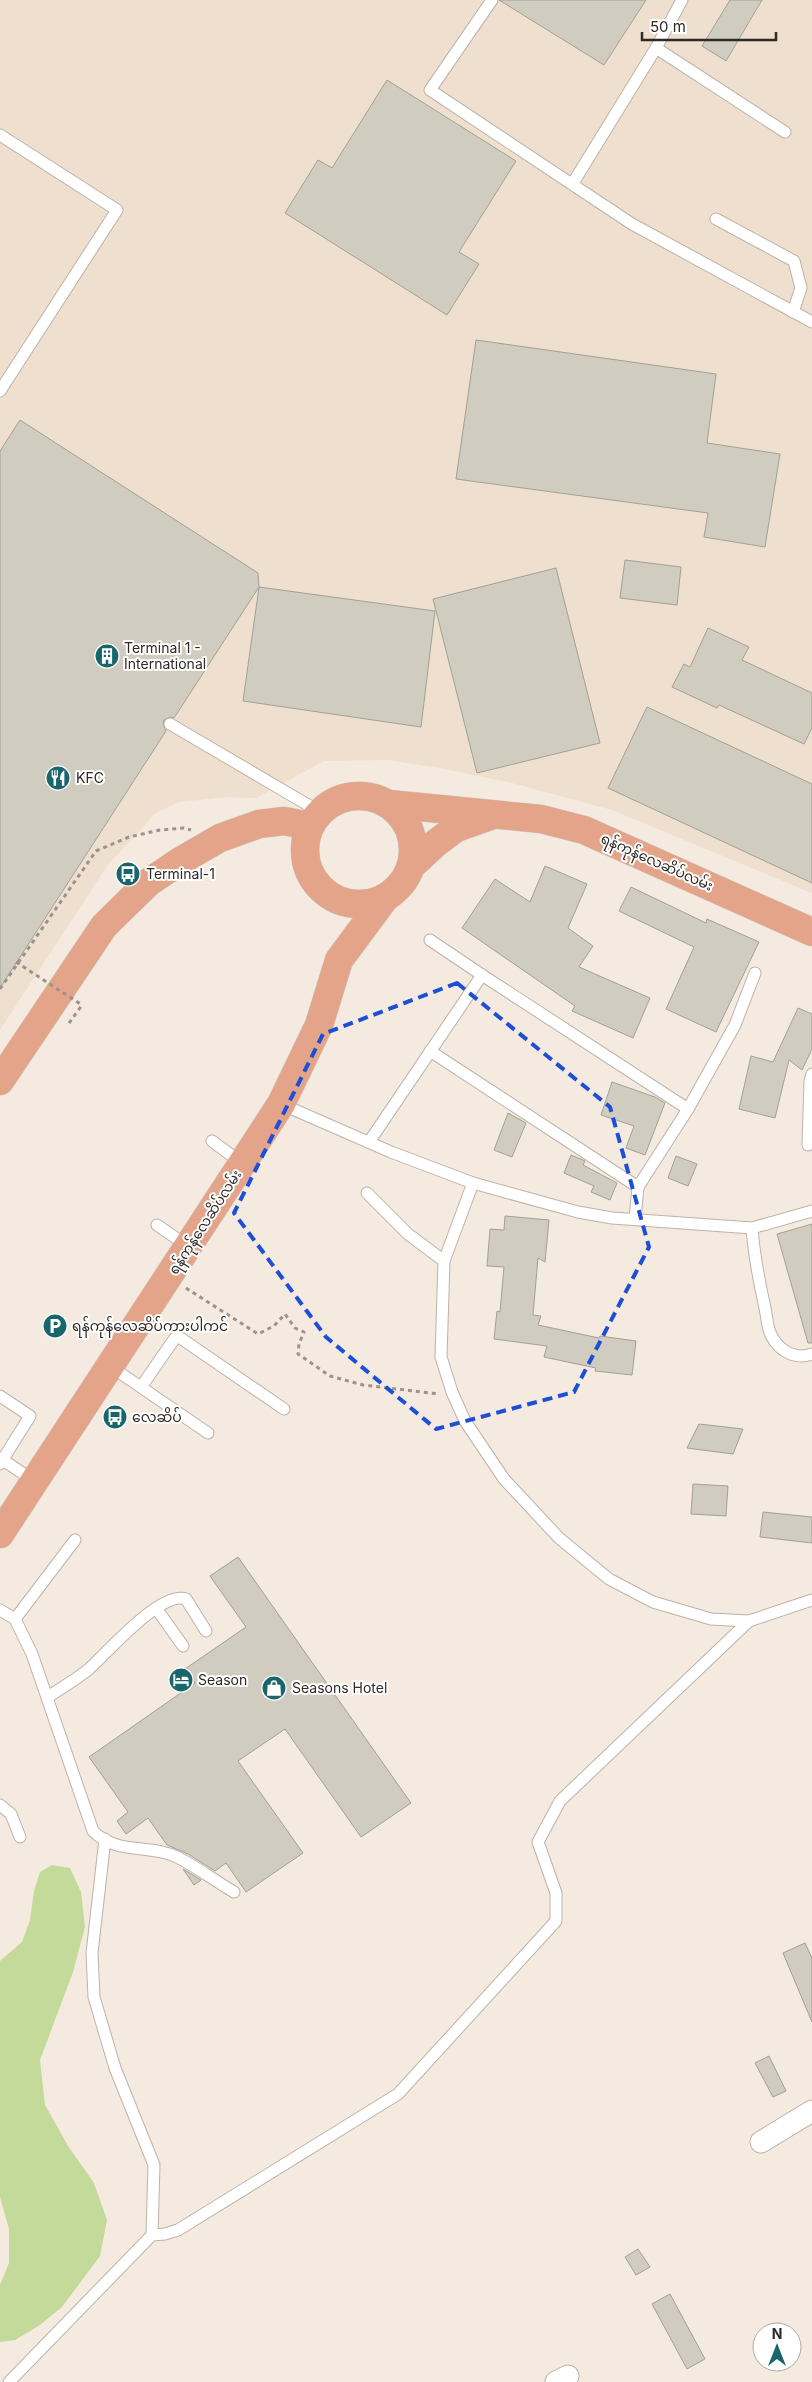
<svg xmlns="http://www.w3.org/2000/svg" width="812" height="2382" font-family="Inter,'Noto Sans Myanmar',sans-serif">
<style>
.built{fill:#efdfce}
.water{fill:#c4da9a}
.building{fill:#d0cdc0;stroke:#a3a094}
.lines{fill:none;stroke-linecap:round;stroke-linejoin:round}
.lane-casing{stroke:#bdb3a8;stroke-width:13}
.street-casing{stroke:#bdb3a8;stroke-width:23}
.primary-casing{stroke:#cdcccb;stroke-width:29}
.path{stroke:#9b948c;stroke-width:3;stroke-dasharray:4 4;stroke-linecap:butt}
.lane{stroke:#fff;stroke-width:11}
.street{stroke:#fff;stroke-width:21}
.primary{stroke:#e3a489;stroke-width:28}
.path-bridge{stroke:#9b948c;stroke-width:3;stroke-dasharray:4 4;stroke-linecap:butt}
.marked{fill:none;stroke:#1d4ed8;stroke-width:4;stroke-dasharray:10 6;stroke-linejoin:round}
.labels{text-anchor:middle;stroke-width:4;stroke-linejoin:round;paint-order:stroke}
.poi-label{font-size:14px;fill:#2e2a26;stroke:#fff;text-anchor:start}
.street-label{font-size:14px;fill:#2e2a26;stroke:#fff}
</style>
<rect width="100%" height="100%" fill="#f4eadf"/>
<polygon class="built" points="0,0 812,0 812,893 612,810 512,783 445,769 388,760 324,761 256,798 226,797 179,802 156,813 107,866 0,1030"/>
<polygon class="water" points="52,1865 70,1868 81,1892 85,1927 73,1972 40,2060 45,2105 68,2146 94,2183 107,2220 100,2256 62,2307 40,2325 15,2340 0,2342 0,2285 9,2263 9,2229 0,2197 0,1961 22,1942 30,1920 34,1891 40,1872"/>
<g class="building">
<polygon points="499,0 646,0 604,65"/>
<polygon points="730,0 762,0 726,61 702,46"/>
<polygon points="387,80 516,161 459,252 479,264 447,315 285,213 318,160 332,168"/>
<polygon points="476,340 716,374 707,443 780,454 765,547 704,537 708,513 456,479"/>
<polygon points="20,420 258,573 259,587 174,718 170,717 164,720 163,724 166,731 0,988 0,451"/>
<polygon points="625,560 681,567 677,605 620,598"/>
<polygon points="556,568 600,743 477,773 433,599"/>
<polygon points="259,587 435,611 421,727 243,701"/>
<polygon points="708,628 749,647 742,660 812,693 812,728 804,744 719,705 717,708 672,687 684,664 690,667"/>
<polygon points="647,707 812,784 812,883 608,788"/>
<polygon points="545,866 587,884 568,928 593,946 579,967 650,998 633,1038 572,1011 575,1006 462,928 495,879 530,902"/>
<polygon points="631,887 706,923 707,919 759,942 716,1032 666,1009 694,947 619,911"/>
<polygon points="798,1008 812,1014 812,1049 802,1070 789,1060 775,1118 739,1109 751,1056 773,1062"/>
<polygon points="612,1082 655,1097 665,1103 645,1155 626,1148 634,1126 601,1115"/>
<polygon points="508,1113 526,1123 512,1157 494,1150"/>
<polygon points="571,1155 585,1161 583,1165 617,1183 610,1200 591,1192 594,1186 564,1173"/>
<polygon points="676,1156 697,1164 688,1186 668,1178"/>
<polygon points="505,1216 549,1220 545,1262 538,1258 533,1315 541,1316 538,1325 599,1338 600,1336 636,1341 632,1375 595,1371 596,1368 544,1357 547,1346 494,1339 497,1311 500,1312 504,1267 487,1266 490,1229 504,1230"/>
<polygon points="812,1224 812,1343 808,1343 777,1234"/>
<polygon points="699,1424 743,1429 733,1454 687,1448"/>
<polygon points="693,1484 728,1486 726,1516 691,1514"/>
<polygon points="763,1512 812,1517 812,1543 760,1537"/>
<polygon points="238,1557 411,1803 361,1837 285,1729 238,1761 303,1853 246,1892 226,1863 215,1871 188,1854 167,1845 148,1818 126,1834 117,1821 128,1812 89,1757 195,1683 185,1669 246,1627 210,1576"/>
<polygon points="183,1869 188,1872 201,1880 194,1885"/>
<polygon points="805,1943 812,1958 812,2022 783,1953"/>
<polygon points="769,2056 786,2091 773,2097 755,2063"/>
<polygon points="638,2249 650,2267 636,2275 625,2257"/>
<polygon points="670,2294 705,2359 687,2369 652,2304"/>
</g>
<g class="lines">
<defs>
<g id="lane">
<polyline points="492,0 430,90 632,224 812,322"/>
<polyline points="656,48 785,132"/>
<polyline points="0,135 117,210 0,391"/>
<polyline points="573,183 656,48 682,0"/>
<polyline points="716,219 794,261 801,288 793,312"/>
<polyline points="170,724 320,812"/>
<polyline points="430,940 482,975"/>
<polyline points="430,1051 638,1187"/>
<polyline points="281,1104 391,1152 473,1183 444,1261 441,1357 452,1392 465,1421 504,1479 559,1538 609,1579 653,1602 711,1619 749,1621 812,1600"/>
<polyline points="212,1141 243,1164"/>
<polyline points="369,1142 482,975 688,1109"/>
<polyline points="808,1145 810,1081 812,1074"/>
<polyline points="473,1183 578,1212 612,1218 752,1228 812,1211"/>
<polyline points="367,1193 408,1234 444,1261"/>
<polyline points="635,1219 638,1187 688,1109 735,1025 755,973"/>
<polyline points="157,1225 189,1247"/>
<path d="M752,1228C754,1256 759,1281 765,1308C767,1317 767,1327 771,1335C779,1351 795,1360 812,1354"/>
<polyline points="110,1366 208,1433"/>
<polyline points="141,1387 175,1338 179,1337 284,1409"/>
<polyline points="0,1396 30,1416 0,1464"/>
<polyline points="3,1460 34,1481"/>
<polyline points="156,1608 183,1646"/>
<path d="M0,1610L15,1619L32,1654L93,1831C116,1855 151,1844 177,1857C197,1867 215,1881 234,1892"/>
<polyline points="15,1619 75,1540"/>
<path d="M48,1697C61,1688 77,1679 89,1669C107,1653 161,1590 186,1599L206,1631"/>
<polyline points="0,1805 11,1814 20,1837"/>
<polyline points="105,1839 92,1953 94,1997 115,2068 154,2165 152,2235"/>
<polyline points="9,2382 152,2235 165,2234 178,2230 398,2094 556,1921 556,1893 538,1842 560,1801 749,1621"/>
</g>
<g id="street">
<polyline points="761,2142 812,2111"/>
<polyline points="556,2382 568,2376"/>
</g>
<g id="primary">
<circle cx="359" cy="850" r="54"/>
<polyline points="389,804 541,819 584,830 812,932"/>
<polyline points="411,866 436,843 456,828 490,816"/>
<polyline points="0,1081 104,926 149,882 182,860 220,838 259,824 284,821 310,826"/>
<polyline points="0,1534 281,1104 319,1025 339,960 385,898"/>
</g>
</defs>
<use href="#lane" class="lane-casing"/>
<use href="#street" class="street-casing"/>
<use href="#primary" class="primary-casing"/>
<g class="path">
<polyline points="0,989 96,851 129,837 160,830 184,828 191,830"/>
<polyline points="69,1023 82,1005"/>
<polyline points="186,1288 258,1334 274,1326 285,1314 295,1328 304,1332 299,1344 298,1354 330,1376 363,1385 439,1394"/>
</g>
<use href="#lane" class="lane"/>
<use href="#street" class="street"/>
<use href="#primary" class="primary"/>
<polyline class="path-bridge" points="16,962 82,1005"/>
</g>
<path class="marked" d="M457,983L610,1107L649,1247L574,1392L436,1429L326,1337L234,1213L323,1034Z"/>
<defs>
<symbol id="building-disc" viewBox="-11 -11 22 22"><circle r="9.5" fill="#18666c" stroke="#fff"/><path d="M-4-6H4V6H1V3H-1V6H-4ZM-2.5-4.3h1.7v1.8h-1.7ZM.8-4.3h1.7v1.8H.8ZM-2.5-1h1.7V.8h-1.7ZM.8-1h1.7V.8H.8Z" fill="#fff"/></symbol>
<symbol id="restaurant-disc" viewBox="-11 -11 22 22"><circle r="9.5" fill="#18666c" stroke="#fff"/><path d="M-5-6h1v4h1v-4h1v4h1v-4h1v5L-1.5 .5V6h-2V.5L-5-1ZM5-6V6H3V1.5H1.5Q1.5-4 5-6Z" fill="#fff"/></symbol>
<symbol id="bus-disc" viewBox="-11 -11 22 22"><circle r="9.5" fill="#18666c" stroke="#fff"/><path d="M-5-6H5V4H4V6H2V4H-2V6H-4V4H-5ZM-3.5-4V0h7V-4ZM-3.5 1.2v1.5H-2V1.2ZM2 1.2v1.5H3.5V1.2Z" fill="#fff"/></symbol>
<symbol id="parking-disc" viewBox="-11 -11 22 22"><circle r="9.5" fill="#18666c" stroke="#fff"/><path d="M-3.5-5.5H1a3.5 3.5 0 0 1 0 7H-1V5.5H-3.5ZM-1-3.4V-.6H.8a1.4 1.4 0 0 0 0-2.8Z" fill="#fff"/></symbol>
<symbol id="hotel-disc" viewBox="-11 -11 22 22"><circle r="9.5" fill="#18666c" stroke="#fff"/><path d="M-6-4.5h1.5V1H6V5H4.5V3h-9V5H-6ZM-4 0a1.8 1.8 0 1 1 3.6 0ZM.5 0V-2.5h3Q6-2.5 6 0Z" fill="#fff"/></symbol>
<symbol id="shop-disc" viewBox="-11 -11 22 22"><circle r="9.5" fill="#18666c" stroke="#fff"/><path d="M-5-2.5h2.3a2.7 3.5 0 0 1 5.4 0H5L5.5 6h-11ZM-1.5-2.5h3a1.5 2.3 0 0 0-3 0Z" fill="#fff"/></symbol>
</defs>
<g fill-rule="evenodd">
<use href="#building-disc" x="93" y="642" width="28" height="28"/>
<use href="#restaurant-disc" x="44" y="764" width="28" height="28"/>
<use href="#bus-disc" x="114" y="860" width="28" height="28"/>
<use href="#parking-disc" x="41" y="1312" width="28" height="28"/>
<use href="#bus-disc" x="101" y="1403" width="28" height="28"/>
<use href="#hotel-disc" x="167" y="1666" width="28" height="28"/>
<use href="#shop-disc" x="260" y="1674" width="28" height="28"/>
</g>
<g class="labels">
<g class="poi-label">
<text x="124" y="653">Terminal 1 -<tspan x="124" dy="16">International</tspan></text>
<text x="76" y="783">KFC</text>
<text x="146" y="879">Terminal-1</text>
<text x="72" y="1331">ရန်ကုန်လေဆိပ်ကားပါကင်</text>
<text x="132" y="1422">လေဆိပ်</text>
<text x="198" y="1685">Season</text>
<text x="292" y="1693">Seasons Hotel</text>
</g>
<g class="street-label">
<text transform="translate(657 862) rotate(24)" y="5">ရန်ကုန်လေဆိပ်လမ်း</text>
<text transform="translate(205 1222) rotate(-57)" y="5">ရန်ကုန်လေဆိပ်လမ်း</text>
</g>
</g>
<g transform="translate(777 2347)"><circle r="24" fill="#ffffff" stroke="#abaaa8"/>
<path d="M0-4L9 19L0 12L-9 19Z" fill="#18666c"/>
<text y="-8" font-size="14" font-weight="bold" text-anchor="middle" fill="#2e2a26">N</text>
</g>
<path d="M642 32v8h134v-8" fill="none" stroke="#2e2a26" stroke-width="2.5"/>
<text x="650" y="32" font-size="15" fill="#2e2a26" stroke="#ffffff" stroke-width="4" paint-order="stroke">50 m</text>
</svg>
